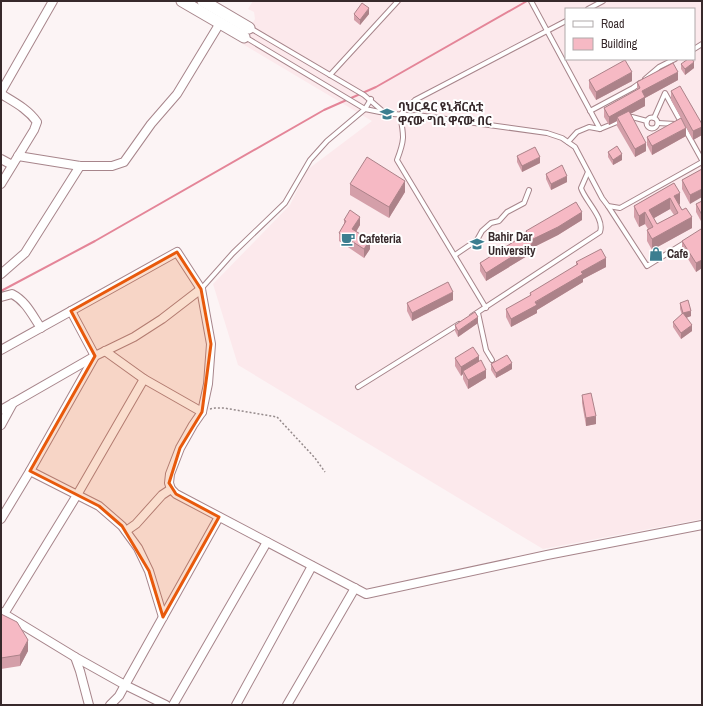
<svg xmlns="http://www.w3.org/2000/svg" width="703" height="706" font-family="'Archivo Narrow','Noto Sans Ethiopic',sans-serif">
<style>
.built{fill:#fce9ec;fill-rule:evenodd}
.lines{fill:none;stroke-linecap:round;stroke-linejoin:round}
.stream{stroke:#e48598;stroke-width:2}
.lane-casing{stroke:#a7858b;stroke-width:6}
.street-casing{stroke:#a7858b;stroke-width:10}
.secondary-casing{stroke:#a7858b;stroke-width:13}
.path{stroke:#958a8b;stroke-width:1.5;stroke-dasharray:2 2;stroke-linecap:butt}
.lane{stroke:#fff;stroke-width:4}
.street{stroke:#fff;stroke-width:8}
.secondary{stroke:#fff;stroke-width:11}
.wall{fill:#d49fa9;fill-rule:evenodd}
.shaded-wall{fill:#ac8289}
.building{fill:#f6b9c4;stroke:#ac8289;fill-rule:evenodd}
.marked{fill:#e8590c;fill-opacity:0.2;stroke:#e8590c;stroke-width:3;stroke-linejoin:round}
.labels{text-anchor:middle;stroke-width:4;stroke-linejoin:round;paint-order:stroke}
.poi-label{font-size:12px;font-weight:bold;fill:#37292b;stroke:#fff;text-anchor:start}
</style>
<rect width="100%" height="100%" fill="#fcf4f5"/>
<path class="built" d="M253,1H702V519L543,549L238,365L213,284L290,205L307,170L372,121L241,43L255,19L254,12L248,9ZM566,9H694V59H566Z"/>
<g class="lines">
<polyline class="stream" points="1,291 95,241 324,110 376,87 527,1"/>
<defs>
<g id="lane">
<polyline points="531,1 600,129"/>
<polyline points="588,9 603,1"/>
<polyline points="250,28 364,95 386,114"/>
<path d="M245,37L365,109C383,113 399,116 417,115L547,133L562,138L575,147L602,198L608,206L620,208L702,162"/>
<polyline points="694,49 702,44"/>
<polyline points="330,75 398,1"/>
<polyline points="645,79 659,67 675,59"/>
<polyline points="590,111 633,88 640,83"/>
<path d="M400,115C404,136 405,139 397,160L486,308"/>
<polyline points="400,115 415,100 566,21"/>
<circle cx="652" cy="123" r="5.5"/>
<polyline points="628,118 632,117 647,121"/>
<polyline points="654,118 665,93 702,160"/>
<polyline points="658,123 675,124"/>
<polyline points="568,142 577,132 589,127 600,129 622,120"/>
<polyline points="608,206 647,266 686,242"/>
<polyline points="455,255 477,240 482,231 491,223 499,221 507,212 524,203 529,190"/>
<polyline points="201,289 233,253 285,203 310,160 327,141 365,109 371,99"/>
<polyline points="478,313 486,350 492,360"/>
<path d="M472,316L600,232C605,218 585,201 581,188L588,172"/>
<polyline points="358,387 459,324"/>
</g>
<g id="street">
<polyline points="1,92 53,1"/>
<path d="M1,94C14,102 28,109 37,122L34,130L1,184"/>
<polyline points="18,156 80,166 112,166 124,162 151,124 177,94 220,23"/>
<polyline points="1,159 12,165"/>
<polyline points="1,274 25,253 80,166"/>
<path d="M1,297L12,294C26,301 32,315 41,328"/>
<polyline points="1,350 177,252 201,289 211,344 208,384 202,412 193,425 180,448 170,474 169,483 171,489 176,494 366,594 547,555 702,525"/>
<polyline points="105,351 144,379 202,412"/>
<polyline points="1,410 95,356 134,337 162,319 201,289"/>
<polyline points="1,425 13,403"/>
<polyline points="30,471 99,506 122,526 138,548 149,571 163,617"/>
<polyline points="1,519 30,471 95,356 71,311"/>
<polyline points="126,531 136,524 162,495 171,489"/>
<polyline points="1,612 75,657 125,685 166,705"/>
<polyline points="4,614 77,495 144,379"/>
<polyline points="75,657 80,671 89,705"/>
<polyline points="110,705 119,696 125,685 219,517"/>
<polyline points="173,705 267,542"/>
<polyline points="236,705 312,566"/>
<polyline points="287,705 355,588"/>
</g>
<g id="secondary">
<polyline points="182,1 244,37"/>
<polyline points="203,1 249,28"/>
</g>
</defs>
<use href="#lane" class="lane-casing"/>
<use href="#street" class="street-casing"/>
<use href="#secondary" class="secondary-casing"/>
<polyline class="path" points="210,409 215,408 224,408 277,417 315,458 325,472"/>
<use href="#lane" class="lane"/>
<use href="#street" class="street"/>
<use href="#secondary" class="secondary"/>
</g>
<g class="wall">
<polygon points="354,14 369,14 360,25 354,20"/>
<polygon points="681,64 694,68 685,75 681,69"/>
<polygon points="589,80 632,81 596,100 589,88"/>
<polygon points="678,80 645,98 645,106 630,114 646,151 635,157 617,126 617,121 609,125 604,117 604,108 637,90 637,82"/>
<polygon points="671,91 702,124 702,135 693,140 671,100"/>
<polygon points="686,136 652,155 647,145 647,137"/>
<polygon points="608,152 622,160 613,165 608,157"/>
<polygon points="517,156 540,163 522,172 517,162"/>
<polygon points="702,169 690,204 682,189 682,180"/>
<polygon points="546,174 567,182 551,190 546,179"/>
<path d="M674,183L680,204L679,205L692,228L652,250L647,241V230L648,229L645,224L639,227L634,217V206ZM670,209L674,215L657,224L654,218Z"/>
<polygon points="350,184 405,192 389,218 350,195"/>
<polygon points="702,201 702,223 696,212 696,204"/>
<polygon points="344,220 360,225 356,232 370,249 364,258 339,241 339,233 344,224"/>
<polygon points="582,220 558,235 532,248 532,253 486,281 480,271 480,263 526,234 526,231"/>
<polygon points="702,232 702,268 696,272 682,249 682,241"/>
<polygon points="576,262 606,267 583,279 583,282 537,310 537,313 511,327 506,317 506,309 530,296 530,293 576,266"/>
<polygon points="453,300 412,321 407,311 407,303"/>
<polygon points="680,303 691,316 686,318 692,331 681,339 673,327 673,322 682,315 680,309"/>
<polygon points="478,323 458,337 455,331 455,325"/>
<polygon points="455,358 479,362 486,378 468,389 463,379 463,374 461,376 455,366"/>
<polygon points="491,364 512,369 496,378 491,370"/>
<polygon points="582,395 596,424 586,426 582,403"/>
<polygon points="1,614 28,651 20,666 1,669"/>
</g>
<g class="shaded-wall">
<polygon points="369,8 369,14 360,25 360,20"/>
<polygon points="694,62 694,68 685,75 685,69"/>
<polygon points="632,72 632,81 596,100 596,92"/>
<polygon points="678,72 678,80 645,98 645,106 619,120 617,117 617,121 609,125 609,117 642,91"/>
<polygon points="702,127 702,135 693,140 693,131"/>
<polygon points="686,128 686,136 652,155 652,146"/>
<polygon points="646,143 646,151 635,157 635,149"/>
<polygon points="622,154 622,160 613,165 613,160"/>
<polygon points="540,157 540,163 522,172 522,166"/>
<polygon points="567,176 567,182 551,190 551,184"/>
<polygon points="405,181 405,192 389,218 389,207"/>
<polygon points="702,189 702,197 690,204 690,195"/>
<polygon points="680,193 680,204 675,207 674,196"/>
<polygon points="670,198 670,209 649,221 649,210"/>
<polygon points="582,212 582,220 558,235 532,248 532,253 486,281 486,273 531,240"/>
<polygon points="645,212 645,224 639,227 639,216"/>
<polygon points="360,217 360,225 352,238 352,229"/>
<polygon points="692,217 692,228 652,250 652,239"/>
<polygon points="370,240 370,249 364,258 364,249"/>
<polygon points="606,258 606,267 583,279 583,282 537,310 537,313 511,327 511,319 581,272"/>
<polygon points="702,260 702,268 696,272 696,263"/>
<polygon points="453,292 453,300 412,321 412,313"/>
<polygon points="691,311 691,316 683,319 683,313"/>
<polygon points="478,317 478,323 458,337 458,331"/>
<polygon points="692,325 692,331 681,339 681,333"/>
<polygon points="479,356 479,365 463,371 463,374 461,376 461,367"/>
<polygon points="512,363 512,369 496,378 496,373"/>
<polygon points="486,370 486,378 468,389 468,380"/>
<polygon points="596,416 596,424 586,426 586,418"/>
<polygon points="28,640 28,651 20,666 20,655"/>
</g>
<g class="building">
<polygon points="362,3 369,8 360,20 354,14"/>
<polygon points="688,59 692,59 694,62 685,69 681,64"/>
<polygon points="625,60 632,72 596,92 589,80"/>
<polygon points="673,63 678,72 642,91 645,97 609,117 604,108 640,88 637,82"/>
<polygon points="680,86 702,124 702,127 693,131 671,91"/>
<polygon points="629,111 646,143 635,149 617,117"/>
<polygon points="681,118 686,128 652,146 647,137"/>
<polygon points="617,146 622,154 613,160 608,152"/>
<polygon points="535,147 540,157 522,166 517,156"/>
<polygon points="367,157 405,181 389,207 350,184"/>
<polygon points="562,165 567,176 551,184 546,174"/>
<polygon points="702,169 702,189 690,195 682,180"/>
<path d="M674,183L680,193L674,196L682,210L686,208L692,217L652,239L647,230L653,227L645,212L639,216L634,206ZM670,198L678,213L657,224L649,210Z"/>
<polygon points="702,201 702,215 696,204"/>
<polygon points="576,202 582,212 558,227 531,240 532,244 486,273 480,263 526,234 530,238 526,231"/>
<polygon points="350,210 360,217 352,229 370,240 364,249 339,233 346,221 344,220"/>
<polygon points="701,229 702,232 702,260 696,263 682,241"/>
<polygon points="601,249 606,258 581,272 583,274 535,302 537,305 511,319 506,309 531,295 530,293 578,264 576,262"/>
<polygon points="448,282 453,292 412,313 407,303"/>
<polygon points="688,300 691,311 683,313 680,303"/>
<polygon points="475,312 478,317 458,331 455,325"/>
<polygon points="683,313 692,325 681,333 673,322"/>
<polygon points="473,347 479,356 461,367 455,358"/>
<polygon points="507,355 512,363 496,373 491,364"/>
<polygon points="481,360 486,370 468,380 463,371"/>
<polygon points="591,393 596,416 586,418 582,395"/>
<polygon points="1,614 17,622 28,640 20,655 1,658"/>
</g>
<path class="marked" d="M177,252L201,289L211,344L202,412L180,448L169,483L176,494L219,517L163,617L149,571L122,526L99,506L30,471L95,356L71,311Z"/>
<defs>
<symbol id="school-bare" viewBox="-9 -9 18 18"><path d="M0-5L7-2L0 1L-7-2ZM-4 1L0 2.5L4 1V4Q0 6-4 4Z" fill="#3c7e90" stroke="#fff" stroke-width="2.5" paint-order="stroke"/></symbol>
<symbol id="cafe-bare" viewBox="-9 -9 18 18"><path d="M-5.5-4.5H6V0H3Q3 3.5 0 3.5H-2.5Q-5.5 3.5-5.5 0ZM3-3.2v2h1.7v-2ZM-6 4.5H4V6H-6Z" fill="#3c7e90" stroke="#fff" stroke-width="2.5" paint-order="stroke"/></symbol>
<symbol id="university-bare" viewBox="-9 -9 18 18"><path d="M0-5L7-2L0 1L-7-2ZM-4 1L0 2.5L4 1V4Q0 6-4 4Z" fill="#3c7e90" stroke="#fff" stroke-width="2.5" paint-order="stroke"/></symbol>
<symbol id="shop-bare" viewBox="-9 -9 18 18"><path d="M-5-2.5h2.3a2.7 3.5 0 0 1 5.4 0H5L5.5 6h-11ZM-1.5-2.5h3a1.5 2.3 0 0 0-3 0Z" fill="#3c7e90" stroke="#fff" stroke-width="2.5" paint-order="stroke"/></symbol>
</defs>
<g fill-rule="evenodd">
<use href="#school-bare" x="377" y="104" width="20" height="20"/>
<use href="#cafe-bare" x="338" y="229" width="20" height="20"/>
<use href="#university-bare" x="467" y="234" width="20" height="20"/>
<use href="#shop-bare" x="646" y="244" width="20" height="20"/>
</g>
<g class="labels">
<g class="poi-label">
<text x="398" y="111">ባህርዳር ዩኒቭርሲቲ<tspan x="398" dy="14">ዋናው ግቢ ዋናው በር</tspan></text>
<text x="488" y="241">Bahir Dar<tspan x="488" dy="14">University</tspan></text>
<text x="359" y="243">Cafeteria</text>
<text x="667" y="258">Cafe</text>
</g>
</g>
<rect width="703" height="706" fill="none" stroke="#37292b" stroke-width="4"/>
<rect x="565" y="8" width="130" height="52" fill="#ffffff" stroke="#afa9aa"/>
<rect x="573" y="21" width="20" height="6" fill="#ffffff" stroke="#afa9aa"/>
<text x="601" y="28" font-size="12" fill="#37292b">Road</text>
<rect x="573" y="38" width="20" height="12" fill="#f6b9c4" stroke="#afa9aa"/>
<text x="601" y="48" font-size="12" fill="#37292b">Building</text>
</svg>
